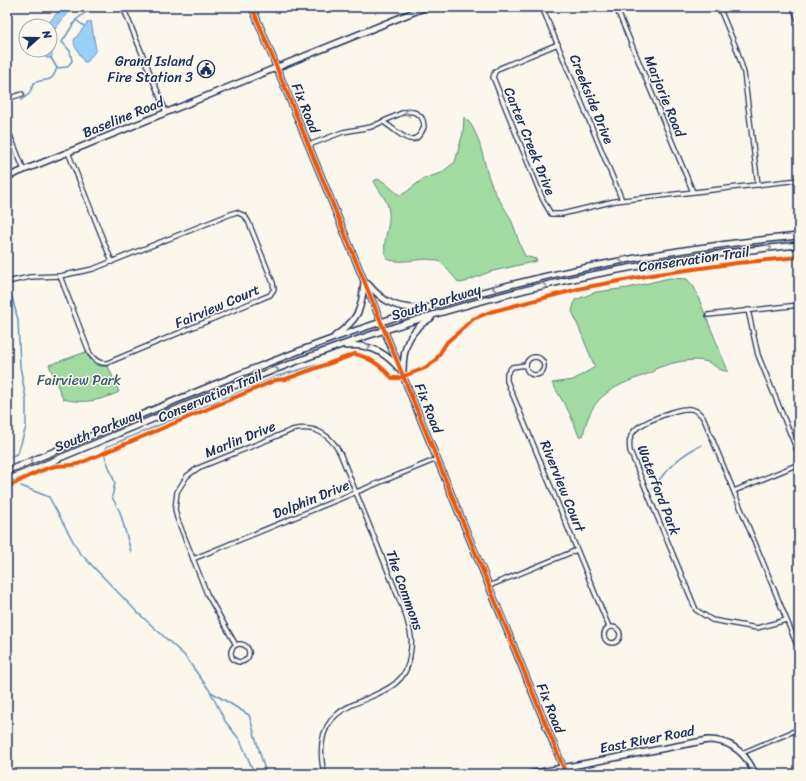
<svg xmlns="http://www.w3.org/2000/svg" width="806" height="781" font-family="Sriracha,sans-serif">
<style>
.green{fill:#a1dba1;stroke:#5e8580}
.water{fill:#9ad0f8;stroke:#6790ba}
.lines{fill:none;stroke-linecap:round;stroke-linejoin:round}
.stream{stroke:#6790ba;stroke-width:1.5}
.street-casing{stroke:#1b2f5e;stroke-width:6}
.secondary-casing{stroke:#1b2f5e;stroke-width:8}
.street{stroke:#fbf7ec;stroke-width:3.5}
.secondary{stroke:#fbf7ec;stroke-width:5}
.cycleway-casing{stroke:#fbf7ec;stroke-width:6}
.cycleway{stroke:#e8590c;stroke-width:4}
.oneway{stroke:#8b93a5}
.labels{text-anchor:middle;stroke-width:3;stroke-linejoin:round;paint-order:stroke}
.poi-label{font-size:14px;fill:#1b2f5e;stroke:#fbf7ec;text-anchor:end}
.street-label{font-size:14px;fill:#1b2f5e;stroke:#fbf7ec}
.park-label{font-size:14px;fill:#3c5a6f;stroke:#fbf7ec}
</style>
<rect width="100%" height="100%" fill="#fbf7ec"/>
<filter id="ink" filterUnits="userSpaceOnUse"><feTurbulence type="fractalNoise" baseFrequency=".025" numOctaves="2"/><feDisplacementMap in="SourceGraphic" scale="8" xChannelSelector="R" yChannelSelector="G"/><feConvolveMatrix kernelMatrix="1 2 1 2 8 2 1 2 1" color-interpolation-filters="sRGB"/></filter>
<g filter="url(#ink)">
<g class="green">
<path d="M464,117C480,129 483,163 490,181C495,196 506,208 512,222C517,233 519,246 525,256L536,259L537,261L489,272L465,282L459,283C453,276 447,268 440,262C428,254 402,266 387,259C380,243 391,228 389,212C388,200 379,192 374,181L377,179L384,182L399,195L405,193L423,179L441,173L455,162L463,133Z"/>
<path d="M669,278L687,279L694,287L728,371C720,372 715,365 708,362C692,357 670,363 655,369L653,372C616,386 591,392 583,436H579L569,412L552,383L573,380L595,367L572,311L575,300L596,292L628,288Z"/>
<path d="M86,352C91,362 96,368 108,366L119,392C100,401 83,404 63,399L49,365Z"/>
</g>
<g class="water">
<polygon points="66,7 72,7 52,33 54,47 51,58 46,58 43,50 50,50 50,26 34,26 47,25 57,13"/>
<polygon points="91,21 96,50 87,62 84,62 75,46 74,40 87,23"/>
</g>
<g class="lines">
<g class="stream">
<polyline points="76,20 84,26"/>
<polyline points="51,58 57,68"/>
<path d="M21,100L29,94L34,83C47,77 51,85 57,68L67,67L72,61L70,51L62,42L76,20L92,7"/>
<polyline points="11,457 18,453 26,427 26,399 20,366 18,320 11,293"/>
<polyline points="21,486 49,497 79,552 136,611 184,655 210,691 225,721 240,740 253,770 249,774"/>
<path d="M653,489C665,470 681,454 702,445"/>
<polyline points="131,552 120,512 112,497 115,483 105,456 106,447 278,376 316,365"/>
<polyline points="211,692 249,715 266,774"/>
</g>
<defs>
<g id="street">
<polyline points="123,7 166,112"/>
<polyline points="542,7 622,200"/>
<polyline points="616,7 693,192"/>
<polyline points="719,7 737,50 744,73 758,185"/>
<polyline points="793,7 799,22"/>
<polyline points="558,44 500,68 495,72 493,77 543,200 551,214 562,214 615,201 799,180"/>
<polyline points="7,99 22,94"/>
<polyline points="7,128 24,170"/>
<path d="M309,145L343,132L371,127L404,112C415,110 424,115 424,127C413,154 397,129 383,122"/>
<polyline points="68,152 112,262"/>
<path d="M236,212L245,216L249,223L273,283L274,289L270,295L107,363C99,364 95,360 90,354L60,276L93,269Z"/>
<polyline points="7,282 30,277 60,276"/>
<polyline points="748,310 758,355 799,455"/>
<polyline points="708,315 799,305"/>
<circle cx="535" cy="366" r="9"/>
<polyline points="526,365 512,367 507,374 507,381 609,627"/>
<polyline points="734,491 799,464"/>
<polyline points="193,559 437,459"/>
<polyline points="489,586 577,550"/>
<path d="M786,620L757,628L712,620L696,610L630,451C629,443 629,437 634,431C640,423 676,409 686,409C694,408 700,413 704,419L799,650"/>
<circle cx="612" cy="635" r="8"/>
<circle cx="240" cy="653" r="9"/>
<path d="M236,645L207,594L177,518L175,509L177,492L187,476L198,468L292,430C314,425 329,433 340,453L406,616C408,623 410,630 411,637C412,642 411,649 410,655C404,717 304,680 324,774"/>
<polyline points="742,753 799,729"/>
<polyline points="563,767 566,774"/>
</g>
<g id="secondary">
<polyline points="252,7 563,767"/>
<polyline points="7,177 426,7"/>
<path d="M368,284C383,302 397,309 421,308"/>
<path d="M335,336C359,319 362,309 364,281"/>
<path d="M346,346C369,343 386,352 400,370"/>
<path d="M403,371C403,347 409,330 431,318"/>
<path d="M7,471C121,424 235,373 351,332C496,282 646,250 799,236"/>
<path d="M7,480C126,431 245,378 367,336C507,288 652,258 799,245"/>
<path d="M530,774L708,740C731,740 746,753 755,774"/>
</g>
</defs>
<use href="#street" class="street-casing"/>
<use href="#secondary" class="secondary-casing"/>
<use href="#street" class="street"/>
<use href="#secondary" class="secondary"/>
<defs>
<g id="cycleway">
<polyline points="252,7 566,774"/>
<path d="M7,488C18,481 44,468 56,466C63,465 70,466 78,464L276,380L286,379L355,354C371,358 381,366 392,378H399L425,368L435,361L447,342L460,331L473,319L490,312L582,288L651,275L737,263L799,257"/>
</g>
</defs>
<use href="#cycleway" class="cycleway-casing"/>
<use href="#cycleway" class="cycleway"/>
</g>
<defs><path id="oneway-chevron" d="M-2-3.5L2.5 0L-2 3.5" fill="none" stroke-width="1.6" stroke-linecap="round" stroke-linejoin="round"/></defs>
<g class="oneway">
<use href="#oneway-chevron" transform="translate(407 113) rotate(171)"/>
<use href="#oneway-chevron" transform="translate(769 248) rotate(-7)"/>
<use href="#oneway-chevron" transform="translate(622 260) rotate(170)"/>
<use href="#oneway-chevron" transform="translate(544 286) rotate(-13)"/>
<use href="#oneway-chevron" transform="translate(495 288) rotate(165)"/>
<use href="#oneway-chevron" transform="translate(368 347) rotate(12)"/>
<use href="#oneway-chevron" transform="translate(276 370) rotate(-22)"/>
<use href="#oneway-chevron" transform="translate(33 461) rotate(158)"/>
</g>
</g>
<defs>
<symbol id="civic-ring" viewBox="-11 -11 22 22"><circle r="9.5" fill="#fbf7ec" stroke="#1b2f5e" stroke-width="1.5"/><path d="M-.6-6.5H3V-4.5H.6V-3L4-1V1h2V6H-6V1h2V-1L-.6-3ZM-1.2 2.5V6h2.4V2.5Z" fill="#1b2f5e"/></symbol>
</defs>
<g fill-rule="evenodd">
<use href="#civic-ring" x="196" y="59" width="20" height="20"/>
</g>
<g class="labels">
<g class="poi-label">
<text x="193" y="66">Grand Island<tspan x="193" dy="16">Fire Station 3</tspan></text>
</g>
<g class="street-label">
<text transform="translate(665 96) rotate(68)" y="5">Marjorie Road</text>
<text transform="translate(592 99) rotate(68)" y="5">Creekside Drive</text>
<text transform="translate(306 108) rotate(68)" y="5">Fix Road</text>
<text transform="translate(123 117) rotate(-22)" y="5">Baseline Road</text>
<text transform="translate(530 141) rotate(68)" y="5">Carter Creek Drive</text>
<text transform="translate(694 259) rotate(-8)" y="5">Conservation Trail</text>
<text transform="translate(436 302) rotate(-17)" y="5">South Parkway</text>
<text transform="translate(217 306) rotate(-23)" y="5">Fairview Court</text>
<text transform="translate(210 396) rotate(-23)" y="5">Conservation Trail</text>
<text transform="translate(429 408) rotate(68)" y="5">Fix Road</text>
<text transform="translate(98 430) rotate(-22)" y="5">South Parkway</text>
<text transform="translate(240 439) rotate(-22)" y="5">Marlin Drive</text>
<text transform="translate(563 486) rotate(68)" y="5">Riverview Court</text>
<text transform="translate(659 490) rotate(69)" y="5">Waterford Park</text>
<text transform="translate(311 499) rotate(-22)" y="5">Dolphin Drive</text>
<text transform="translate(405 590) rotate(70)" y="5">The Commons</text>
<text transform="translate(551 708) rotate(68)" y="5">Fix Road</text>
<text transform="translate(647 739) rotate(-11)" y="5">East River Road</text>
</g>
<g class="park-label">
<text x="79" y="385">Fairview Park</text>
</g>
</g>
<rect width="806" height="781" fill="none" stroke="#fbf7ec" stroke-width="24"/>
<rect x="12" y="12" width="782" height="757" fill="none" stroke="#1b2f5e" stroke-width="1.5" filter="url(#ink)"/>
<g transform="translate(38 38) rotate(69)"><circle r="19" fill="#fbf7ec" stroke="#a1a7b3"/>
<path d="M0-3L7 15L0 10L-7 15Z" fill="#1b2f5e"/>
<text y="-6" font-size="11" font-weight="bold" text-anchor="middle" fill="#1b2f5e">N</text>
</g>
</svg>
